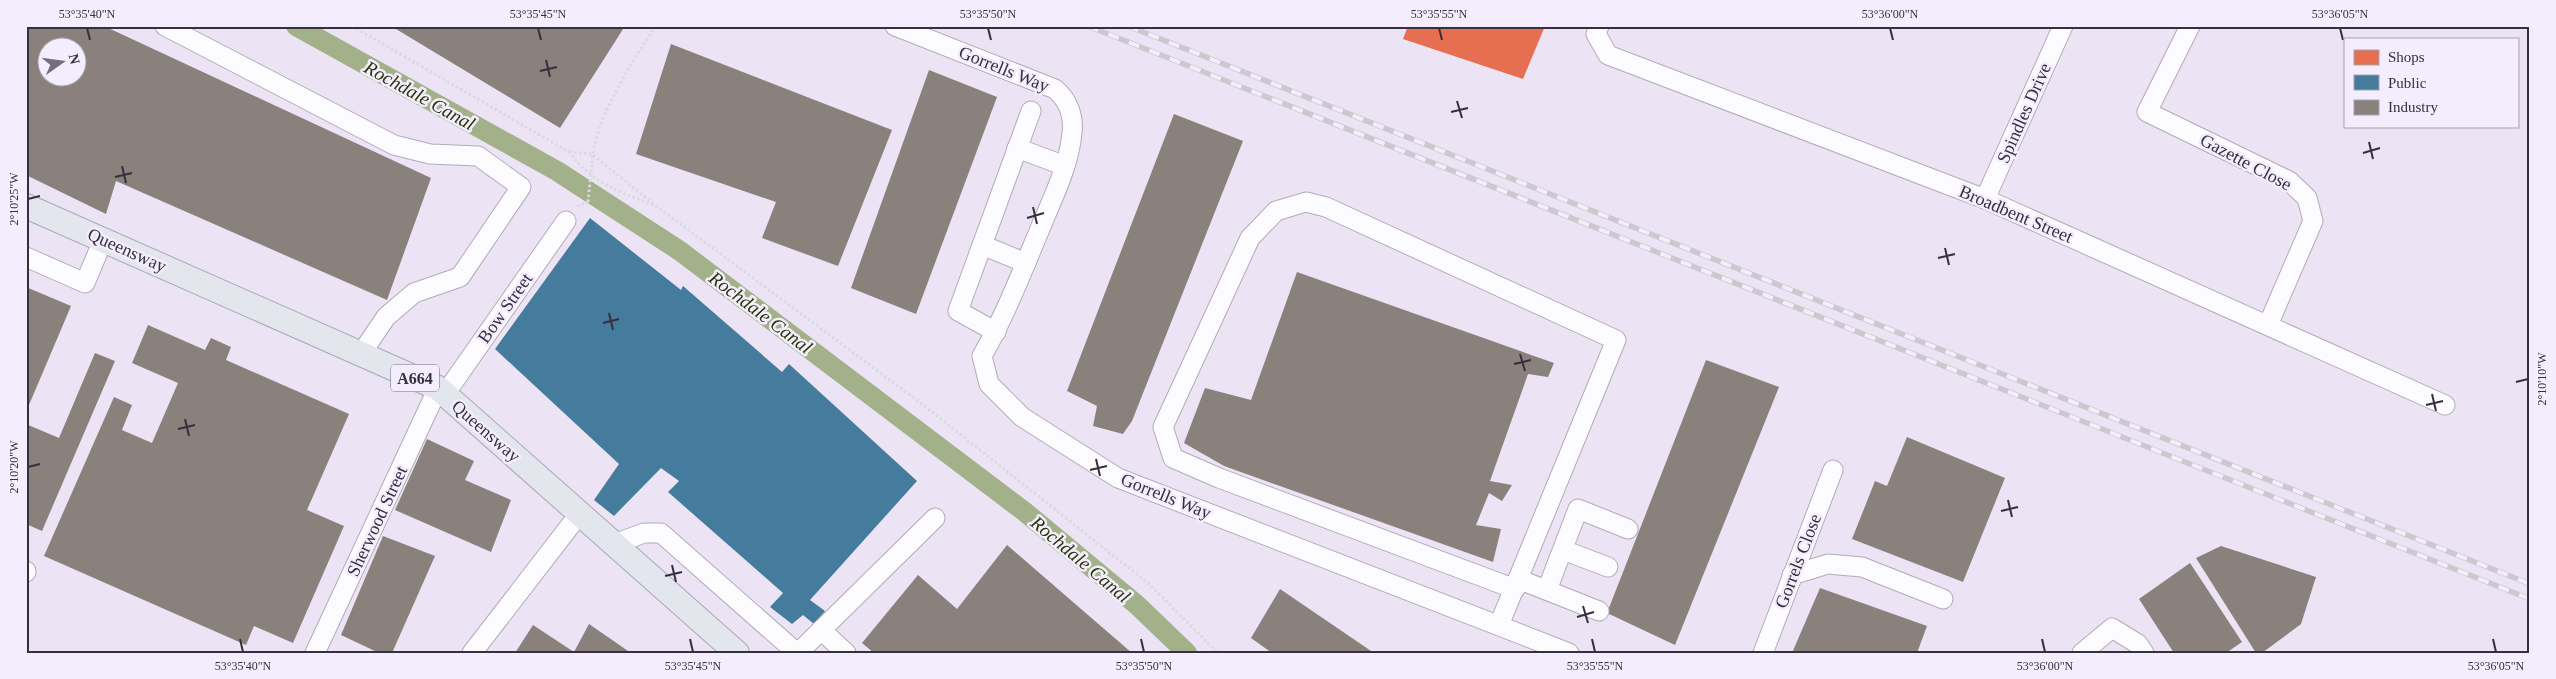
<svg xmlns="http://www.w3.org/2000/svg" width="2556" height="679" font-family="Georgia,serif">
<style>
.shops{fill:#e76f51}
.public{fill:#457b9d}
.industry{fill:#8a817c;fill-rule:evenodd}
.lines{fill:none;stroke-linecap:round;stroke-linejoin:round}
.canal{stroke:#a2b18a;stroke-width:20}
.minor-casing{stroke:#b2abba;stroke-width:21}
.major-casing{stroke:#a6a9b8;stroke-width:26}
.path{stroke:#dcd9df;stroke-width:3;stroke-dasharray:2.5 2.5;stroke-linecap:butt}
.minor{stroke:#fcfbfe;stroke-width:19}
.major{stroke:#e4e6ed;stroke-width:24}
.rail-casing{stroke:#cbc9cd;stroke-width:5.5}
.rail{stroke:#f4edfd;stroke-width:4;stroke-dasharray:11;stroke-linecap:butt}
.path-bridge{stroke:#dcd9df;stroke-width:3;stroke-dasharray:2.5 2.5;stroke-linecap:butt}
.ticks{fill:none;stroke:#362f3e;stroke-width:2}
.labels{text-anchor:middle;stroke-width:5;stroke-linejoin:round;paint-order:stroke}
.shield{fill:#f4edfd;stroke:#6f6877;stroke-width:1}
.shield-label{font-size:16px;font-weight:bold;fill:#362f3e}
.street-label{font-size:18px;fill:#362f3e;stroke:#f4edfd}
.water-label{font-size:19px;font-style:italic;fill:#273605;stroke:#f4edfd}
.neatline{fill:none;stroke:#362f3e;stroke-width:2}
.ticks-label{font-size:12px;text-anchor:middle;fill:#362f3e}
</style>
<rect width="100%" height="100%" fill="#ece3f5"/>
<polygon class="shops" points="1408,26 1545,26 1523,79 1403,39"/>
<polygon class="public" points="590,218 681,290 683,286 782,372 789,364 917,481 810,600 825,611 814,624 803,615 792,624 770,607 783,593 668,492 679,481 661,468 614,516 594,500 619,464 495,349"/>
<g class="industry">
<path d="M26,26H104L431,178L387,300L116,181L106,214L26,175ZM48,48H78V78H48Z"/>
<polygon points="391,26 625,26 560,128"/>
<polygon points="671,44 892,130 838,266 762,238 776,202 636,154"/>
<polygon points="929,70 997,97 916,314 851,288"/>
<polygon points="1174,114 1243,141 1132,421 1123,434 1093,426 1097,406 1067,391"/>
<polygon points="1297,272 1554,363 1548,377 1528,374 1490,481 1512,485 1502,501 1489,493 1476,525 1501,529 1493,562 1224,466 1184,443 1205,388 1251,400"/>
<polygon points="26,287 71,306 26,412"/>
<polygon points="148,325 205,350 211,338 231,347 226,360 349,414 307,510 344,526 293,643 254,626 246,645 44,556 114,397 132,405 122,430 152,443 178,383 132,363"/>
<polygon points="95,353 115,361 42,531 26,524 26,424 59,438"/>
<polygon points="1706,360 1779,387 1675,645 1607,613"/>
<polygon points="1907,437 2005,478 1963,582 1852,539 1875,481 1887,486"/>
<polygon points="427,439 474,461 465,480 511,500 491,552 395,510"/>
<polygon points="383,536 435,556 392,653 379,653 341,635"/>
<polygon points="1007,545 1132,653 874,653 862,643 918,575 957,609"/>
<polygon points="2221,546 2316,577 2301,624 2262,653 2256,653 2196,558"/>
<polygon points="2190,563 2242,642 2226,653 2174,653 2139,599"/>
<polygon points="1820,588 1927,626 1917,653 1792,653"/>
<polygon points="1280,589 1374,653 1272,653 1251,638"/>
<polygon points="589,624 631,653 515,653 533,625 574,652"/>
</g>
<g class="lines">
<polyline class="canal" points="296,26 557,171 680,251 1025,512 1137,605 1187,653"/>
<defs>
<g id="minor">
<polyline points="165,26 394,145 430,154 478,156 521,187 460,277 414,293 386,317 361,354"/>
<path d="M895,26L1055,89C1068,100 1074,116 1072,133C1069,165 1054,195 1042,224C1023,269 1006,314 982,356L989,384L1022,417L1118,478L1569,653"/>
<polyline points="1599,26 1596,34 1608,55 1985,199 2445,405"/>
<polyline points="2190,26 2147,112 2289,181 2307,198 2313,221 2268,325"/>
<polyline points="1017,148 1065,166"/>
<polyline points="1985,199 2063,26"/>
<polyline points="982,245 1026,263"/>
<polyline points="26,257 85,283 103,240"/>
<polyline points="996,332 958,311 1031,111"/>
<polyline points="445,394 566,221"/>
<polyline points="614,544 644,533 661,533 797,653"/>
<polyline points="1563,550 1608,567"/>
<polyline points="26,571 26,572"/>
<polyline points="1792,575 1828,564 1862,567 1943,599"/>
<polyline points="1515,589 1219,478 1173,458 1163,427 1250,238 1276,211 1306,202 1326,207 1616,340 1518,579"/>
<polyline points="1547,590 1578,509 1628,529"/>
<polyline points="1499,625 1518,579 1599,611"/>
<polyline points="821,630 846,653"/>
<polyline points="315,653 438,388"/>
<polyline points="472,653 580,513"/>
<polyline points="798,653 935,518"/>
<polyline points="1763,653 1833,470"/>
<polyline points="2082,653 2112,628 2138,644 2144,653"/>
</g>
<polyline id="major" points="26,206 438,388 737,653"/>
</defs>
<use href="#minor" class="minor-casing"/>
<use href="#major" class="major-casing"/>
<g class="path">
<path d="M352,26L569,152C595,185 616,190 653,205"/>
<polyline points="569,152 592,154 656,206 917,400 1149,584 1218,653"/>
<path d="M592,163C593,123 633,59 656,26"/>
<polyline points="577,206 588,202"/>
</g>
<use href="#minor" class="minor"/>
<use href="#major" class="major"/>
<defs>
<g id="rail">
<polyline points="1088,26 2530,599"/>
<polyline points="1128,26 2530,584"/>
</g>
</defs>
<use href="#rail" class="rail-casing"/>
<use href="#rail" class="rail"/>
<polyline class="path-bridge" points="588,202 592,163"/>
</g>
<path class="ticks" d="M87,28L90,40M538,28L541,40M988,28L991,40M1439,28L1442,40M1890,28L1893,40M2340,28L2343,40M546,60L550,77M540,71L557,67M1457,101L1462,118M1451,112L1468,108M2369,142L2373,159M2363,153L2380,148M122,166L126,183M115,177L132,173M28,199L40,196M1033,207L1037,224M1027,218L1044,213M1945,248L1949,265M1938,258L1955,254M609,313L613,330M603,323L619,319M1520,354L1525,371M1514,364L1531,360M2516,382L2528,379M2432,394L2436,411M2426,405L2443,401M185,419L189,436M178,429L195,425M1096,459L1100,476M28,467L40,464M1090,470L1107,466M2008,500L2012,517M2001,511L2018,507M672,565L676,582M665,576L682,572M1583,606L1588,623M1577,617L1594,612M240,639L243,652M690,639L693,652M1141,639L1144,652M1592,639L1595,652M2042,639L2045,652M2493,639L2496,652"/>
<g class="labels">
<rect class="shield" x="391" y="364.5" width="48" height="27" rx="4"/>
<g class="shield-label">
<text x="415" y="384">A664</text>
</g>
<g class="street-label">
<text transform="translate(1004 69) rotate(22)" y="6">Gorrells Way</text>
<text transform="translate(2024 113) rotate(-66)" y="6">Spindles Drive</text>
<text transform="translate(2246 162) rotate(28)" y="6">Gazette Close</text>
<text transform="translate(2016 214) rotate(23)" y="6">Broadbent Street</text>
<text transform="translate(127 250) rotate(24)" y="6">Queensway</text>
<text transform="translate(505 308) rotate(-55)" y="6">Bow Street</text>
<text transform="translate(486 431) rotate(41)" y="6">Queensway</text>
<text transform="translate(1166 496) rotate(22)" y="6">Gorrells Way</text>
<text transform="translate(377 521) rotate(-65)" y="6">Sherwood Street</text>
<text transform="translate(1798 561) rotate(-69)" y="6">Gorrels Close</text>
</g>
<g class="water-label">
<text transform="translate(420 95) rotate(29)" y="7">Rochdale Canal</text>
<text transform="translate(761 312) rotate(37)" y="7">Rochdale Canal</text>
<text transform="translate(1081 559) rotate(40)" y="7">Rochdale Canal</text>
</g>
</g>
<rect width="2556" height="679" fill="none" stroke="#f4edfd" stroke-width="55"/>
<rect x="2344" y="38" width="175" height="90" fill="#f4edfd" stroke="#a8a1b1"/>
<rect x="2354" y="50" width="25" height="15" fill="#e76f51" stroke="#a8a1b1"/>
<text x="2388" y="62" font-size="15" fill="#362f3e">Shops</text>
<rect x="2354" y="75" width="25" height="15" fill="#457b9d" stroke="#a8a1b1"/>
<text x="2388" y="88" font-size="15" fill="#362f3e">Public</text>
<rect x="2354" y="100" width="25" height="15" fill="#8a817c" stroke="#a8a1b1"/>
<text x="2388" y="112" font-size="15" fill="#362f3e">Industry</text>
<g transform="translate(62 62) rotate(76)"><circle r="24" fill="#f4edfd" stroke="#a8a1b1"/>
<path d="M0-4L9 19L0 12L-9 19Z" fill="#766e7e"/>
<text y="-8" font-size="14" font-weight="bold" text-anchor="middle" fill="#362f3e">N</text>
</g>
<rect x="28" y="28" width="2500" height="624" class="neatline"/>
<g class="ticks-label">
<text x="87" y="18">53°35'40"N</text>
<text x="538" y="18">53°35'45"N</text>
<text x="988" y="18">53°35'50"N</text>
<text x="1439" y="18">53°35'55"N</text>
<text x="1890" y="18">53°36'00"N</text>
<text x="2340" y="18">53°36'05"N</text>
<text transform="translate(14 199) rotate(-90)" y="4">2°10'25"W</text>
<text transform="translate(2542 379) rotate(-90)" y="4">2°10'10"W</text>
<text transform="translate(14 467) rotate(-90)" y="4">2°10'20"W</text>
<text x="243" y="670">53°35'40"N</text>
<text x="693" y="670">53°35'45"N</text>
<text x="1144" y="670">53°35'50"N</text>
<text x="1595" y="670">53°35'55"N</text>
<text x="2045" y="670">53°36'00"N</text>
<text x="2496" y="670">53°36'05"N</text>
</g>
</svg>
